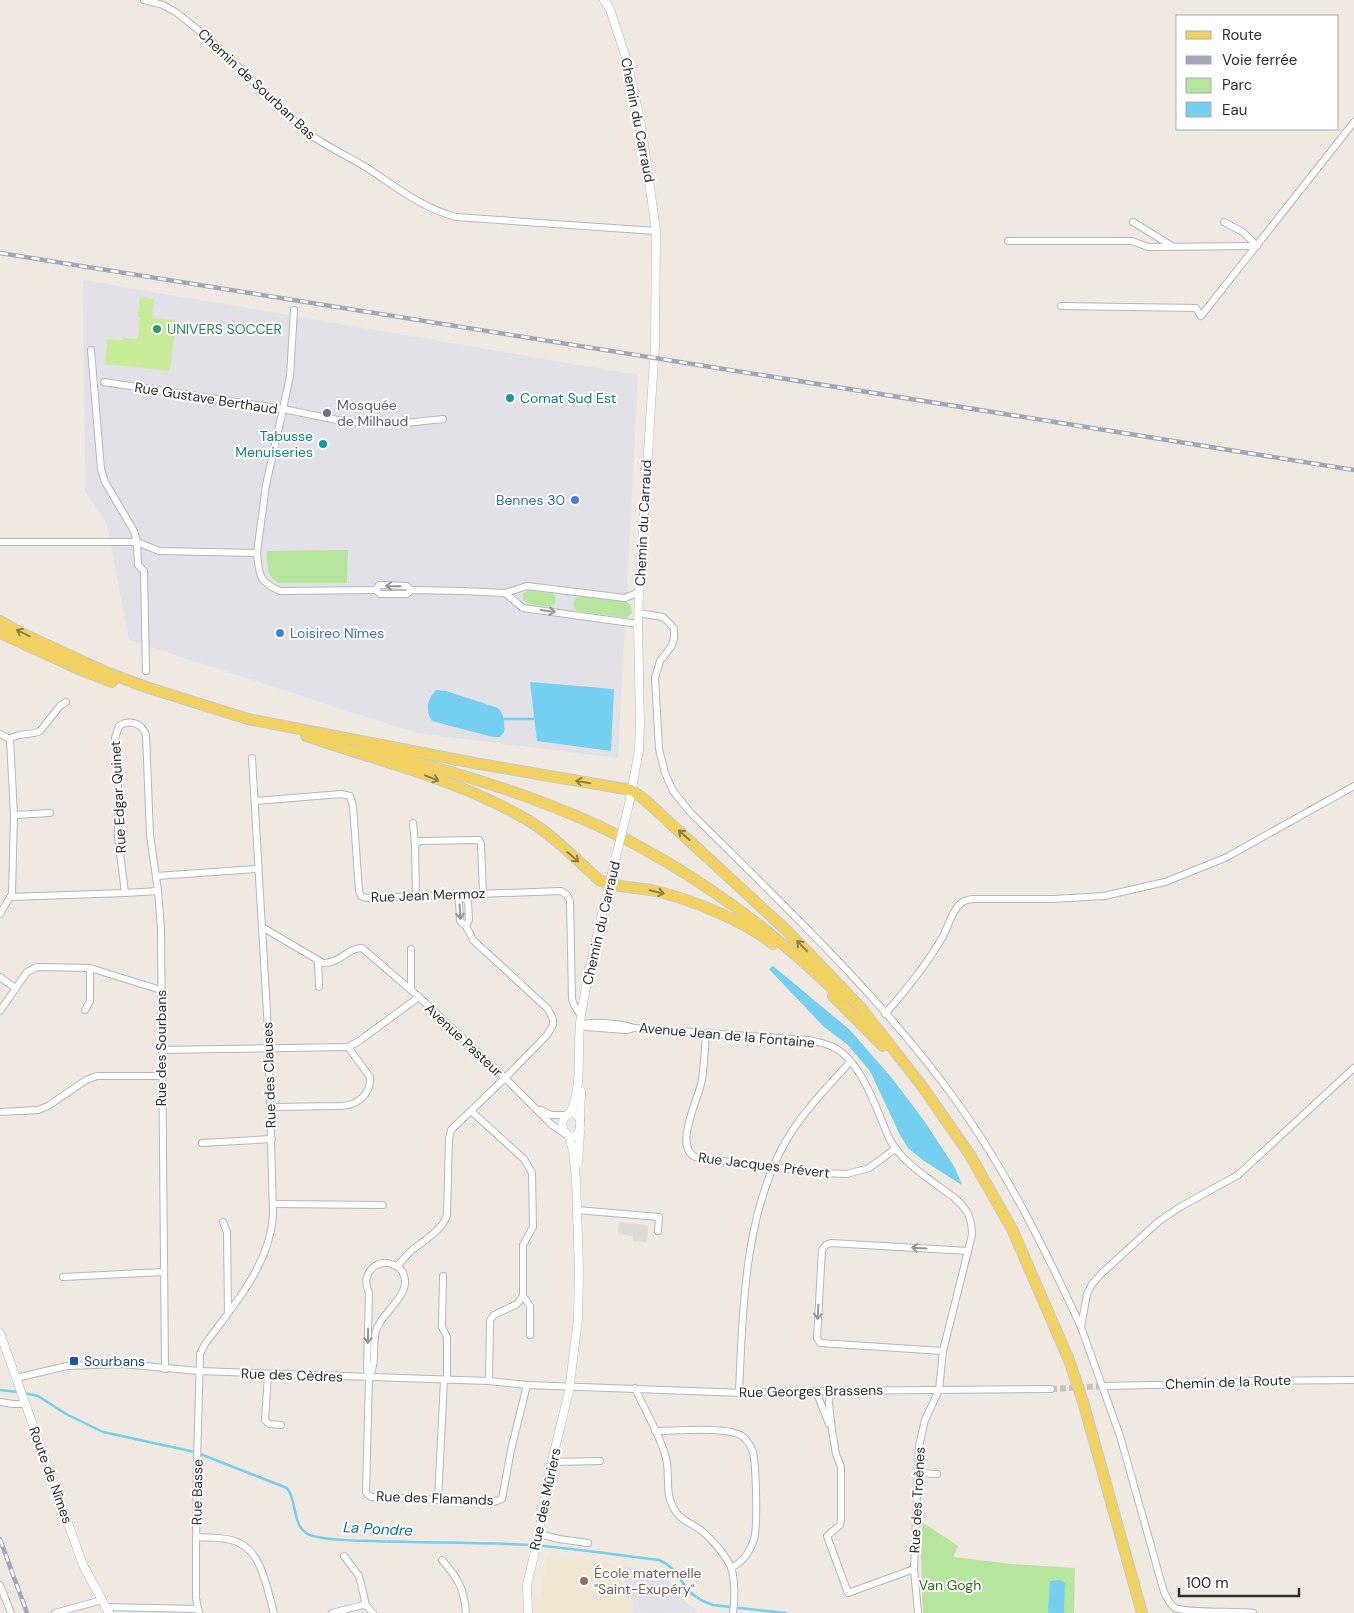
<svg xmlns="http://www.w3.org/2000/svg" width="1354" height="1613" font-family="'DM Sans',sans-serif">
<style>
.industrial{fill:#e3e1e8}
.education{fill:#f0e6d1}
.green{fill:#b6e59e}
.pitch{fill:#c9ec9a}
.plaza{fill:#dfdcd8}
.water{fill:#75cff0}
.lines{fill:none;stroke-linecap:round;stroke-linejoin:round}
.stream{stroke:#75cff0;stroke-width:2.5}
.minor-tunnel{stroke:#c8c4bd;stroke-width:6;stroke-dasharray:6 3;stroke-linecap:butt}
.minor-casing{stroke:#b4b7c1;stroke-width:8}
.tertiary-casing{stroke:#b4b7c1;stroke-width:9}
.primary-casing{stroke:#c9c9c9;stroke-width:12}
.minor{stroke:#fff;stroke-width:6}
.tertiary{stroke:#fff;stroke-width:8}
.primary{stroke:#f2d163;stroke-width:10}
.rail-casing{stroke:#a3a6b8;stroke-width:4.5}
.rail{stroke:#fff;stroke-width:2.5;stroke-dasharray:8;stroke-linecap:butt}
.tertiary-bridge-casing{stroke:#b4b7c1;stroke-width:9;stroke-linecap:butt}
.primary-bridge-casing{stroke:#c9c9c9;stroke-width:12;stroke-linecap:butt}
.tertiary-bridge{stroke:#fff;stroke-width:8}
.primary-bridge{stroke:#f2d163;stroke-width:10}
.oneway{stroke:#969696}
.oneway2{stroke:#908048}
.leisure-dot{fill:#2e9e5b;stroke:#fff;stroke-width:2}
.culture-dot{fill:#0f9aa8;stroke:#fff;stroke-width:2}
.worship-dot{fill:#6b7280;stroke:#fff;stroke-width:2}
.shop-dot{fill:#3f7fe0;stroke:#fff;stroke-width:2}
.transit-dot{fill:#1a4fb4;stroke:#fff;stroke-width:2}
.education-dot{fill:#8d6e63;stroke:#fff;stroke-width:2}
.labels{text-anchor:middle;stroke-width:4;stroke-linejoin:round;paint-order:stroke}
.street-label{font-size:14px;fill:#2e2e2e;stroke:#fff}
.leisure-label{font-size:14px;fill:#27864d;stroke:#fff;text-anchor:start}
.culture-label{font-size:14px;fill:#0d838f;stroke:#fff;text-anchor:start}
.worship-label{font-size:14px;fill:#5b616d;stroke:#fff;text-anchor:start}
.shop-label{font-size:14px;fill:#366cbe;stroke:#fff;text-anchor:end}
.transit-label{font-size:14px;fill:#164399;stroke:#fff;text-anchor:start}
.education-label{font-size:14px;fill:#785e54;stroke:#fff;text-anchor:start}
.park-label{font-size:14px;fill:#2c6e1b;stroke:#fff}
.water-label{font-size:15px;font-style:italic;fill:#0d6fa3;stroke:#fff}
</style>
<rect width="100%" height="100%" fill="#efe9e1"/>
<g class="industrial">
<polygon points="83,280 638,375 618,758 416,733 129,640 107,525 85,491"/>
<polygon points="619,1566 659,1571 672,1585 683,1600 699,1612 631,1613 633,1609 631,1596"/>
</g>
<polygon class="education" points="547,1556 605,1562 619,1566 631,1596 633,1609 631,1613 533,1613 533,1597 541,1598"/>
<g class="green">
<path d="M348,550L347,583H278C266,576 267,563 267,551Z"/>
<polygon points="528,590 552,593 555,596 555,603 550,607 528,604 523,599 523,593"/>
<path d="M580,596L627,602L631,606L632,613L627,618L577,611L573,605C574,600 575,598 580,596Z"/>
<polygon points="922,1522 958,1546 953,1557 1012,1564 1075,1568 1074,1613 923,1613 921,1559"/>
</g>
<polygon class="pitch" points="140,297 154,299 152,318 176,320 170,371 105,364 107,339 122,340 123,338 138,339 140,317 138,317"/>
<polygon class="plaza" points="619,1222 646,1225 648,1227 647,1242 633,1241 633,1236 618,1234"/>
<g class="water">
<polygon points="530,682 614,689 611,751 537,741"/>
<path d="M436,690L446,691L498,708C504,714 505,724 504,732L500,737H493L432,721C425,710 427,699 436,690Z"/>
<polygon points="773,966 850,1030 891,1077 925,1122 955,1168 962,1185 924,1161 908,1148 900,1135 870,1071 847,1044 824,1027 769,969"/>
<polygon points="1060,1580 1065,1583 1064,1613 1048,1613 1050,1581"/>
</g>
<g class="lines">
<g class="stream">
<polyline points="504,719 533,719"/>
<polyline points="0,1390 18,1392"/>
<path d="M24,1393L38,1396L66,1414L103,1432L195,1452L287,1488C297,1500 292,1523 306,1533C316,1540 359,1541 373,1541C425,1543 478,1542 530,1545C573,1548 616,1555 659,1560C674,1566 679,1579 689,1591C696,1598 704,1602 713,1605L785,1613"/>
</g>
<polyline class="minor-tunnel" points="1051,1389 1103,1386"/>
<defs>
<g id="minor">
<path d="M144,0L163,5L177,13L207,37L304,130C323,145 344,154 364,166C394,185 421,208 456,217L656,231"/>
<polyline points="1133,222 1172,246"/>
<polyline points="1224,222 1243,232 1257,246"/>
<polyline points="1008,241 1132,241 1148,247 1257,246"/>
<polyline points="1061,306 1196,308 1201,316 1354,122"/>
<polyline points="294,310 290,376 283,409 347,422 406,423 443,419"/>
<polyline points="91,350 101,469 105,482 134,531 137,542 138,565 144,571 146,671"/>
<polyline points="104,382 283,409 266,485 257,553"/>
<path d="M0,542H137L159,551L257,553C259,575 259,582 280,591L376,590L379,585L407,586L411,590"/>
<polyline points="376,590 380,594 407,594 411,590 462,591 505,593 527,586 625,598 639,592"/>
<polyline points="505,593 523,608 638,624"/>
<path d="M638,613L663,617L674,628V639L671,647L660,661L655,678L659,749L665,773L673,791L690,812C783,905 880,995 957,1102C1007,1172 1045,1249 1081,1327"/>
<polyline points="0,734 10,739 14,815 12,894 0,914"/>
<path d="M10,739C20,732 30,736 40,731L60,706L66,702"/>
<polyline points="255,801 341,794 350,796 353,806 359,891 361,896 366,898 561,891 567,895 570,901 572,999 574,1005 581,1016"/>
<polyline points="14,815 50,813"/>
<polyline points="413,823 415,845"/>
<polyline points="156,876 257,869"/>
<path d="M158,891L125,893L118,837V757L115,738L119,726C129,719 142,723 146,735L150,835L158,891L161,929L165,1369"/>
<polyline points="416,896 415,845 419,841 479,840 481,844 483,893"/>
<polyline points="10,897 125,893"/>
<polyline points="463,897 468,902 469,920 466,926"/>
<path d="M262,927L323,963C339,964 349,947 362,948L419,997"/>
<polyline points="411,949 411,990"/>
<polyline points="318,961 319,987"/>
<polyline points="0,977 15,988"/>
<polyline points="85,1010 90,1001 90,968"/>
<polyline points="0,1011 27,972 37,967 90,968 161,990"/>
<path d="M885,1014C906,990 926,966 942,938C948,928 951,912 960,904C964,900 969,899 975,899H1054L1104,896L1165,882L1225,858L1354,786"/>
<path d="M580,1025C593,1021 621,1023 634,1028L809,1040C816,1042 824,1043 831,1046C862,1059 877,1112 890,1140C902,1161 922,1174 941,1188C951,1195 961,1202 967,1212C971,1219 972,1227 972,1235L943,1351L939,1390L925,1420L919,1446L914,1569L918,1613"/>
<polyline points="581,1025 586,1027 626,1030 634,1028"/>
<path d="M706,1034C705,1049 704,1065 702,1080C699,1098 671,1151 698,1158L820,1173L847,1174L869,1168L895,1149"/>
<polyline points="161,1050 348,1047 359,1041 419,997 505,1078 552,1125 565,1134"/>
<path d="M271,1107L341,1106C357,1105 371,1095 370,1077L348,1047"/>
<polyline points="541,1110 551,1115 566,1115"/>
<polyline points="471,1111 524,1159 532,1173 533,1227 523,1245 523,1296 517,1304 494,1315 490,1320 489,1381"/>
<polyline points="0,1112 38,1110 48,1106 86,1080 97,1076 161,1076"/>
<polyline points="202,1143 272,1139"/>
<polyline points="274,1204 383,1205"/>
<polyline points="577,1210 659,1217 658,1231"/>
<polyline points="223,1222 227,1232 228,1312"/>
<path d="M397,1266C402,1261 406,1256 411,1251C423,1241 442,1231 447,1215L449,1139L451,1130L505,1078L547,1035L553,1025V1019L548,1009L473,940L466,926L460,921L459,901L463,895"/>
<polyline points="443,1276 442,1327 447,1337 447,1380"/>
<polyline points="63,1277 163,1272"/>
<polyline points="523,1296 530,1306 530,1335"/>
<polyline points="943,1351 820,1343 817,1338 822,1250 826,1245 831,1243 968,1251"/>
<polyline points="268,1374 265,1420 269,1424 281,1425"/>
<polyline points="16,1378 67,1366 122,1364 199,1371 489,1381 527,1385 744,1393 816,1391 1051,1389"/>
<path d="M369,1378C378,1360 371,1344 377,1328C384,1311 411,1294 404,1276C403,1271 399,1267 394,1265C388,1262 381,1262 375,1266C366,1272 364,1283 369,1293L367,1369L369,1378L366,1492L368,1495L371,1497L494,1502L502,1499L511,1450L527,1385"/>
<polyline points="1103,1386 1202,1384 1251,1381 1354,1380"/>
<path d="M635,1388C645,1411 660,1434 666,1458C670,1474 665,1493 673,1507C679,1520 692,1523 702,1531C713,1540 725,1555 731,1567C735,1578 735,1601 733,1613"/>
<polyline points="816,1391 829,1424"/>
<polyline points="830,1391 829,1404 832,1430 836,1454 841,1467 841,1519 840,1525 827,1536 848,1593 914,1569"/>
<path d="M739,1392C743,1309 744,1213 787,1139C804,1111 828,1086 850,1062"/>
<polyline points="0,1402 13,1404 25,1404"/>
<path d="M655,1431C675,1431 727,1426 742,1436C747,1440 751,1446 753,1452C756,1467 758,1525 754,1539C750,1552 743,1562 731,1568"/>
<polyline points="553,1462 600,1461"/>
<polyline points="918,1473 937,1474"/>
<polyline points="438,1500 444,1380"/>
<polyline points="539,1534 559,1539 588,1543"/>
<path d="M197,1537C208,1538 220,1537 231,1540C263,1548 266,1587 274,1613"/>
<polyline points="344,1556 359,1576 366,1605"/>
<path d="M442,1560C458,1578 464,1588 466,1613"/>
<polyline points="0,1585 11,1613"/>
<polyline points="106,1607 198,1609"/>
<polyline points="55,1613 102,1600"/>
<path d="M199,1613L196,1598V1550L197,1463L200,1354L205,1344C233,1306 270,1265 273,1215L268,1030L252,758"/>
<polyline points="332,1613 363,1605 368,1607 373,1613"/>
<path d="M1253,1613C1234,1611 1188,1613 1175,1608C1170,1605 1167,1598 1164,1592L1120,1436L1081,1327L1087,1294L1092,1284L1102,1273L1158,1222L1180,1207L1238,1175L1354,1068"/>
</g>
<g id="tertiary">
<polyline points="604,0 610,9 628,64 642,130 656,231 655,344 639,592 638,624 640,724 639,750 629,804"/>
<path d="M570,1113C584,1084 576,1047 581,1015C589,966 601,917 613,869"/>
<path d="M570,1113H574L580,1119C583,1155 547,1127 570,1113Z"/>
<polyline points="580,1119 581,1091"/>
<polyline points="578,1163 580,1131"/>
<polyline points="0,1333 83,1565 109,1613"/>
<polyline points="528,1613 527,1585 539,1534 548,1477 569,1391 578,1319 579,1270 576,1180 573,1150 569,1137"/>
</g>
<g id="primary">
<polyline points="0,621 21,633 108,673 149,688 248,719 474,763 631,790 644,799 785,929 822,967 861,1008 922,1086 970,1155 1012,1229 1069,1360"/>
<polyline points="0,633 83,671 112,682"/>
<path d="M306,736C380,761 459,780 526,819C553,835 576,859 599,880C616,888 636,887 655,891C691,899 744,921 773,944"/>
<path d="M360,748C450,770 547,798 629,841C707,882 779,936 842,998"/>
<polyline points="833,996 883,1046"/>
<polyline points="1084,1405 1142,1613"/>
</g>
</defs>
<use href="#minor" class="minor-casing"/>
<use href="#tertiary" class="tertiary-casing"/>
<use href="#primary" class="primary-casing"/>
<use href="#minor" class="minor"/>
<use href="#tertiary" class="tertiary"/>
<use href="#primary" class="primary"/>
<defs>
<g id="rail">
<polyline points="0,253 1354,470"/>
<polyline points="0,1539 27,1613"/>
</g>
</defs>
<use href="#rail" class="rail-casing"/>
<use href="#rail" class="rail"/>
<defs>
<polyline id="tertiary-bridge" points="613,869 629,804"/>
<polyline id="primary-bridge" points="1069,1360 1084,1405"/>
</defs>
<use href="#tertiary-bridge" class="tertiary-bridge-casing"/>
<use href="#primary-bridge" class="primary-bridge-casing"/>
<use href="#tertiary-bridge" class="tertiary-bridge"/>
<use href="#primary-bridge" class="primary-bridge"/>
</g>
<defs><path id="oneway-shaft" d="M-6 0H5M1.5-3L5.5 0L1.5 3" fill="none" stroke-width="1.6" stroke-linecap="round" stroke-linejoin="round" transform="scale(1.25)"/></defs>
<g class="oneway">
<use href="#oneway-shaft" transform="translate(393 586) rotate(-179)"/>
<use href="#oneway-shaft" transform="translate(548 611) rotate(8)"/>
<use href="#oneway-shaft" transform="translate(460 912) rotate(87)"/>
<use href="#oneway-shaft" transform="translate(919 1248) rotate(-177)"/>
<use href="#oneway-shaft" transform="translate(818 1312) rotate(93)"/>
<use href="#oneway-shaft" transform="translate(368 1336) rotate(91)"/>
</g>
<g class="oneway2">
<use href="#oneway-shaft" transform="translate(23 633) rotate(-153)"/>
<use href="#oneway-shaft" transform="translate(432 778) rotate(21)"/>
<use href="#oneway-shaft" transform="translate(583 782) rotate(-170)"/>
<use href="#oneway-shaft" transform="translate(684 835) rotate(-138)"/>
<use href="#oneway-shaft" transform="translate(573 857) rotate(41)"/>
<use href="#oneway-shaft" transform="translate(657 892) rotate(13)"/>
<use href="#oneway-shaft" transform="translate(802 946) rotate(-134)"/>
</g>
<circle class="leisure-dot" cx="157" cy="329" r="5"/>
<g class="culture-dot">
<circle cx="510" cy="398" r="5"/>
<circle cx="323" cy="444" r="5"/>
</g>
<circle class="worship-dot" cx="327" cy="413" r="5"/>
<g class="shop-dot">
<circle cx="575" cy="500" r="5"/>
<circle cx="280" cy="633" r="5"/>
</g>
<rect class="transit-dot" x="69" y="1356" width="10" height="10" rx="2.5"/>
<circle class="education-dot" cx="584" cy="1581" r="5"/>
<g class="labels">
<g class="street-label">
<text transform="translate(257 84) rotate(43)" y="5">Chemin de Sourban Bas</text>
<text transform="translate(638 120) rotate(79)" y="5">Chemin du Carraud</text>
<text transform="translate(206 398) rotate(9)" y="5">Rue Gustave Berthaud</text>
<text transform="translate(643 523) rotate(-87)" y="5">Chemin du Carraud</text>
<text transform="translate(118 797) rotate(-93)" y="5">Rue Edgar Quinet</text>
<text transform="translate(428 895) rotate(-2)" y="5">Rue Jean Mermoz</text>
<text transform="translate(601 923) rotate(-77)" y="5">Chemin du Carraud</text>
<text transform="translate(727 1035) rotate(5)" y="5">Avenue Jean de la Fontaine</text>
<text transform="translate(464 1040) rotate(43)" y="5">Avenue Pasteur</text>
<text transform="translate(161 1048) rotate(-90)" y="5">Rue des Sourbans</text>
<text transform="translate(269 1075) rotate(-92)" y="5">Rue des Clauses</text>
<text transform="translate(764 1165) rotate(7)" y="5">Rue Jacques Prévert</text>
<text transform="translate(292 1375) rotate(2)" y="5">Rue des Cèdres</text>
<text transform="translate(1228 1382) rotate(-2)" y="5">Chemin de la Route</text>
<text transform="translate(811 1391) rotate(-1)" y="5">Rue Georges Brassens</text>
<text transform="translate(51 1475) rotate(70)" y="5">Route de Nîmes</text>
<text transform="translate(197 1492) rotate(-89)" y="5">Rue Basse</text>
<text transform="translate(435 1498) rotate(2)" y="5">Rue des Flamands</text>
<text transform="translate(545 1499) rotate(-78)" y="5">Rue des Mûriers</text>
<text transform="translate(917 1500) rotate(-87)" y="5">Rue des Troènes</text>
</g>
<g class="leisure-label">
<text x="167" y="334">UNIVERS SOCCER</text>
</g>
<g class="culture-label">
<text x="520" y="403">Comat Sud Est</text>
<text x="313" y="441" text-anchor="end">Tabusse<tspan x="313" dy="16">Menuiseries</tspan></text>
</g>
<g class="worship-label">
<text x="337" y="410">Mosquée<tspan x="337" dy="16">de Milhaud</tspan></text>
</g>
<g class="shop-label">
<text x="565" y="505">Bennes 30</text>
<text x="290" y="638" text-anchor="start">Loisireo Nîmes</text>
</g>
<g class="transit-label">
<text x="84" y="1366">Sourbans</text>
</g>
<g class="education-label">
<text x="594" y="1578">École maternelle<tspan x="594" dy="16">"Saint-Exupéry"</tspan></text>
</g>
<g class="park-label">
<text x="950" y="1590">Van Gogh</text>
</g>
<g class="water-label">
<text transform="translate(378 1529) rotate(3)" y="5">La Pondre</text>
</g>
</g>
<rect x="1176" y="15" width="162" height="115" fill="#ffffff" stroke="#ababab"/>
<rect x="1186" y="31" width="25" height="8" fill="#f2d163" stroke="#ababab"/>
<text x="1222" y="40" font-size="15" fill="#2e2e2e">Route</text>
<rect x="1186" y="56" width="25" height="8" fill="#a3a6b8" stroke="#ababab"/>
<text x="1222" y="65" font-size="15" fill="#2e2e2e">Voie ferrée</text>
<rect x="1186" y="78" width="25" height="15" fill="#b6e59e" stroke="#ababab"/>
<text x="1222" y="90" font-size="15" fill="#2e2e2e">Parc</text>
<rect x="1186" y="102" width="25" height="15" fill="#75cff0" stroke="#ababab"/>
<text x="1222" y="115" font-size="15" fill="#2e2e2e">Eau</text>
<path d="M1179 1588v8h120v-8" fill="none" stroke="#2e2e2e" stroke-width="2.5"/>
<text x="1186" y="1588" font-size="15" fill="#2e2e2e" stroke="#ffffff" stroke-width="4" paint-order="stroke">100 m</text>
</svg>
